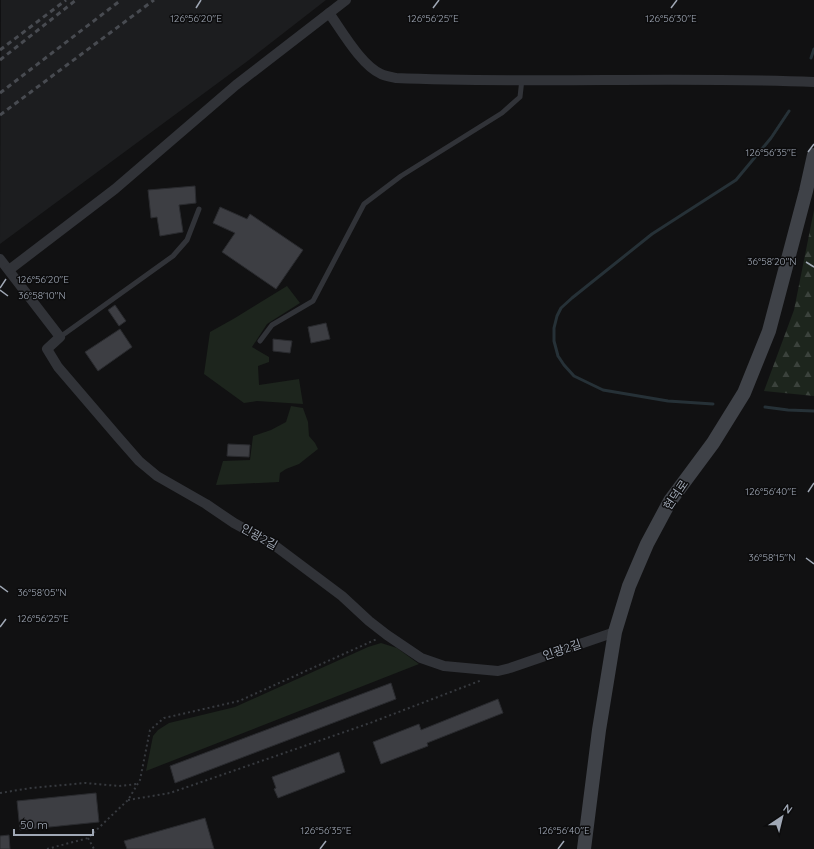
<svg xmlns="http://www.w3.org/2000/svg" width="814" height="849" font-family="Quicksand,'Noto Sans KR',sans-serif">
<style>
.built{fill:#1c1d1f}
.grass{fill:#1d251d}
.forest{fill:url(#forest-firs)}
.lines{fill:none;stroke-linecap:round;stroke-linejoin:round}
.stream{stroke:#263137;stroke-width:3}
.building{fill:#3d3e43;stroke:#2a2b2f}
.path{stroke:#373a3f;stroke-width:2;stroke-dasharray:2 3;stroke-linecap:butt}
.lane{stroke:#313338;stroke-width:5}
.street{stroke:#313338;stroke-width:10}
.secondary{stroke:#3f4248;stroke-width:14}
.rail{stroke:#484b51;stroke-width:3;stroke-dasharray:5 4;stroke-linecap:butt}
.ticks{fill:none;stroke:#a0a8b5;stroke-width:1.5}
.labels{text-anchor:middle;stroke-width:3;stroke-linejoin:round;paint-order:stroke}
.street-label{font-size:12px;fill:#a0a8b5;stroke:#0c0c0d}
.ticks-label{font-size:10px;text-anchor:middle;fill:#a0a8b5;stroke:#0c0c0d;stroke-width:3;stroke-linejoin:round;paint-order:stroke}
</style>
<defs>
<pattern id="forest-firs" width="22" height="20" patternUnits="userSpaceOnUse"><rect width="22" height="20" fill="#1d251d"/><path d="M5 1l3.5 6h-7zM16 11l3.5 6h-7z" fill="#3b423c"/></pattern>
</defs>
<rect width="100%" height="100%" fill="#111112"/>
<polygon class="built" points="1,0 326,0 249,60 0,244"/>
<g class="grass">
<polygon points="287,286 300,303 267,324 252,347 269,357 269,362 258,366 259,385 299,379 303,404 257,401 244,403 204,374 210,332 235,318"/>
<polygon points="291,406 303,408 308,422 309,436 315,443 318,449 299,464 286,469 280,473 279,482 216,485 223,461 250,460 253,436 271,430 286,422"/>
<polygon points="381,643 397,648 419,664 146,771 153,736 158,730 169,723 235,707 368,647"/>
</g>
<polygon class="forest" points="814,210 814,396 764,391 794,310"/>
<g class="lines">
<g class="stream">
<polyline points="811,58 814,49"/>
<polyline points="713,404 668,401 603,390 574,376 564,365 558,356 554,341 554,328 557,316 561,308 572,298 652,234 736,180 771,138 789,111"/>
<polyline points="765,407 788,410 814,411"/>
</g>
</g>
<g class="building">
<polygon points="195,186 196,203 179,205 183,232 160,236 157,217 151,218 148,190"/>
<polygon points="220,207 247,219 250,214 303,250 276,289 222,252 235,233 213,223"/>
<polygon points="115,305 126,321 119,326 108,310"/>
<polygon points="326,323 330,339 311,343 308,327"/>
<polygon points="120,329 132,347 98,371 85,352"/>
<polygon points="273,339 292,341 290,353 273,351"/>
<polygon points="228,444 250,445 249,457 227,456"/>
<polygon points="391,683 396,699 175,783 170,766"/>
<polygon points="498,699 503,713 427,743 428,746 381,764 373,742 419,724 421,730"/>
<polygon points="339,752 345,772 278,798 274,789 276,788 272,777"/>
<polygon points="96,793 99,822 20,830 17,801"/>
<polygon points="205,818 214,849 127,849 124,841"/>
<polygon points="9,835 10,849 0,849 0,836"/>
</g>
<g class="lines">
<g class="path">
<polyline points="0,793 31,788 85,783 119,786 137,784"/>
<polyline points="128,800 170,793 370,723 482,680"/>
<polyline points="88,838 94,849"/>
<polyline points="47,849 88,838 128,800 140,780 150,730 164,718 239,701 377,639"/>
</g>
<g class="lane">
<polyline points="60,337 173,256 187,240 199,209"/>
<polyline points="260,341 272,325 313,301 364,204 401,176 502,113 520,97 522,79"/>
</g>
<g class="street">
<path d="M329,13C342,31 361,65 381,74C385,76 391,77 396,78C535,84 675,76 814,82"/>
<polyline points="0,259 60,337 47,349 58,367 118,437 139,461 157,476 206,504 234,523 274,545 342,596 369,621 387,635 421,658 444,666 498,671 510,668 615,632"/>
<polyline points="9,270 115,189 236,85 346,0"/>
</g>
<polyline class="secondary" points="584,849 599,730 615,632 629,586 647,544 670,501 713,443 744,393 769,331 806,191 814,155"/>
<g class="rail">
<polyline points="0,50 66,0"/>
<polyline points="0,60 76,0"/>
<polyline points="0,93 121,0"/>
<polyline points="0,115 154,0"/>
</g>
</g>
<path class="ticks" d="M196,8L201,0M433,8L439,0M671,8L677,0M808,152L814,144M806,262L814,267M0,288L6,279M0,290L8,296M808,492L814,483M806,558L814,564M0,586L8,592M0,627L6,619M320,849L326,841M558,849L564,841"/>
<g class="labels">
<g class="street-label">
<text transform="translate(676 495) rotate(-56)" y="4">현덕로</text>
<text transform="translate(259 537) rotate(29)" y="4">인광2길</text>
<text transform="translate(562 650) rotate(-19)" y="4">인광2길</text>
</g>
</g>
<g class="ticks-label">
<text x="196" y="22">126°56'20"E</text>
<text x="433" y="22">126°56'25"E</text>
<text x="671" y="22">126°56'30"E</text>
<text x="771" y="156">126°56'35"E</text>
<text x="772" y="265">36°58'20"N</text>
<text x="43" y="283">126°56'20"E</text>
<text x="42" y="299">36°58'10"N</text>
<text x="771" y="495">126°56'40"E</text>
<text x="772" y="561">36°58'15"N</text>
<text x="42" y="596">36°58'05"N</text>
<text x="43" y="622">126°56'25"E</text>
<text x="326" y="834">126°56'35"E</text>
<text x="564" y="834">126°56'40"E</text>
</g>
<g transform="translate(782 817) rotate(35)" stroke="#0c0c0d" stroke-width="3" paint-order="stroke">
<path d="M0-3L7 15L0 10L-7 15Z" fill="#a0a8b5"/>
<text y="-6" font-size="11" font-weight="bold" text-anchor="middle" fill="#a0a8b5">N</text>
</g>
<path d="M14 829v6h79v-6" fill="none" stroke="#a0a8b5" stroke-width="2"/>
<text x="20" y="829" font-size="12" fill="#a0a8b5" stroke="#0c0c0d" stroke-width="3" paint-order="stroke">50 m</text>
</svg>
